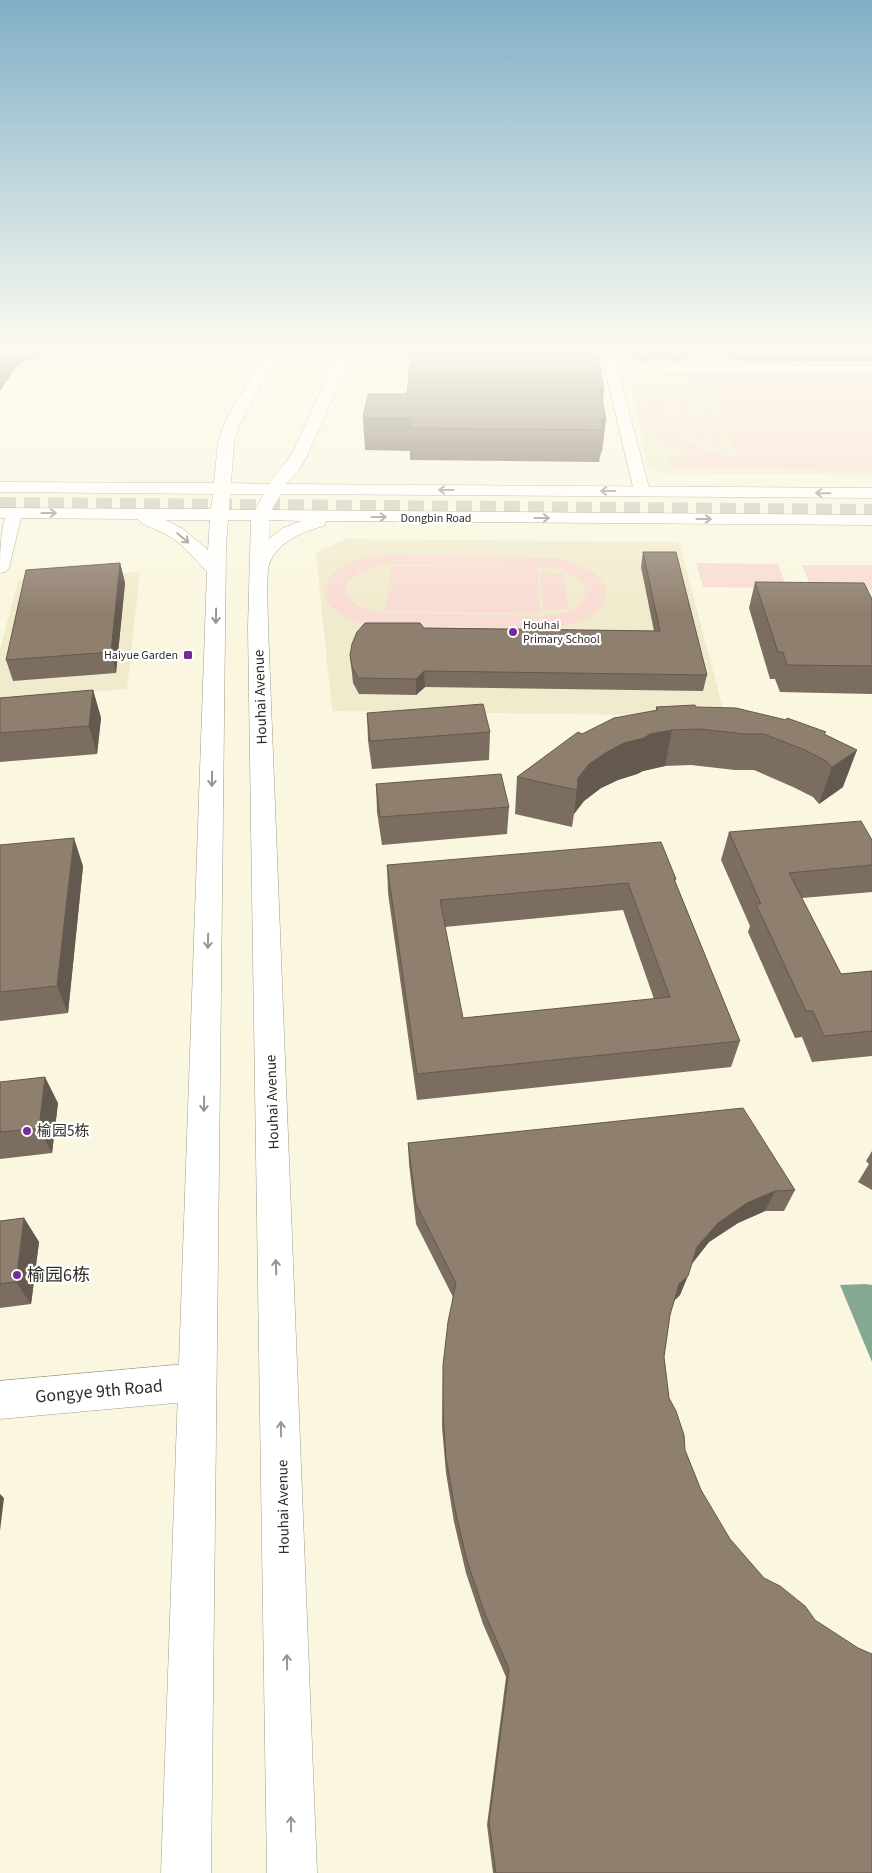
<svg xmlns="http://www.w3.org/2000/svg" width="872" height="1873" font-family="'Source Sans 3','Noto Sans SC',sans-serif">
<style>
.built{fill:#f1ebcd}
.green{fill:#f9dcd3;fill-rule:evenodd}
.water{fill:#85a892}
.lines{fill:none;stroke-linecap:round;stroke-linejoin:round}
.motorway-tunnel{stroke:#d2cebb;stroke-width:16;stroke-dasharray:16 8;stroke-linecap:butt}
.minor-casing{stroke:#a19d89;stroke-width:1}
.tertiary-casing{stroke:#a19d89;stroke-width:1}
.primary-casing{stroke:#a19d89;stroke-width:1}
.minor{fill:#fff;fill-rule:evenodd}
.tertiary{fill:#fff;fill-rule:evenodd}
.primary{fill:#fff;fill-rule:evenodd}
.wall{fill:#7b6d5f;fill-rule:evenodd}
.shaded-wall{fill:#64594e}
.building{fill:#8f7f6f;stroke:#64594e;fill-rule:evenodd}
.oneway{stroke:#989692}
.poi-dot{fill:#752b9e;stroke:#fff;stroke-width:2}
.labels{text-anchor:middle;stroke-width:4.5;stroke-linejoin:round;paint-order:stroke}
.far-street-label{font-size:12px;fill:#302e26;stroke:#fff}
.far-poi-label{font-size:12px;fill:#302e26;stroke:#fff;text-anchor:start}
.street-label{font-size:15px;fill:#302e26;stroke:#fff}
.poi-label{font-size:15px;fill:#302e26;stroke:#fff;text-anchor:start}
.near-poi-label{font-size:18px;fill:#302e26;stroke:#fff;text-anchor:start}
.near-street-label{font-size:18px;fill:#302e26;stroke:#fff}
</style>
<rect width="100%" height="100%" fill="#faf6e0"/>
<g class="built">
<polygon points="657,372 872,374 872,475 663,473 648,467 630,382 632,378 638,375"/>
<polygon points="345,539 679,542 725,716 332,711 316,553"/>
<polygon points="140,572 127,689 0,699 0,650 18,580"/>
</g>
<g class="green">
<path d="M708,378L872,379V470L669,467L666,457H700C684,451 667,446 655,434C649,428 645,422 644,414C641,385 688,379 708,378ZM703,384H711L738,457C722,455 705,451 690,443C642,420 662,395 703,384Z"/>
<polygon points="691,390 705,390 708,398 704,398 723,448 716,448 698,398 694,398"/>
<polygon points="687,395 692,412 667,408"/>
<polygon points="697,423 704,442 673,426"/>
<path d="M388,555L556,558C568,561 580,564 591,571C619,590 605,613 578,622C548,633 498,627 465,627C431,626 388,631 355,621C339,616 325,606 324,588C333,562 364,557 388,555ZM389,564L554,568C568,572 583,577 586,594C579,610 563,614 547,616L384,613C327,604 338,571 389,564Z"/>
<polygon points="696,563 778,564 787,588 703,587"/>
<polygon points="802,565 872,565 872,590 812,589"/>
<polygon points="391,566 537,568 540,613 386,611"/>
<polygon points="540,573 564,573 568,609 543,609"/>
</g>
<polygon class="water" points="866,1284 872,1285 872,1362 840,1285"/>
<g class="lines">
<polyline class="motorway-tunnel" points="0,505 872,512"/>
<defs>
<g id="minor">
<polygon points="601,352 613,352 616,363 872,366 872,374 618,371 650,491 648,494 636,494 634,491"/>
<path d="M14,508L20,510L22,513L9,568L6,572L0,573C0,553 0,527 8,510Z"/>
</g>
<polygon id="tertiary" points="197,1363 210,1369 216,1382 210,1395 197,1401 0,1419 0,1381"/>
<path id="primary" d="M265,352H279L240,424L234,442L231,483L269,484C276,472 286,464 293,452L338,352H352L309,452L300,469L286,484L872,488V498L281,494L272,510L872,515V525L326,521L324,526C304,531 276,542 269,565C266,574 268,614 268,627L317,1873H267L248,627L251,520H228L226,545L211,1873H161L207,572C195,559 184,545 169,536C161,531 142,525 137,519L0,518V508L211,509L213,494L0,492V482L214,483L218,442L224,424ZM230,494H264L255,510H229ZM166,520H210L208,550L183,529ZM269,520L301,521L283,528L269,539Z"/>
</defs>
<use href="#minor" class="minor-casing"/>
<use href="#tertiary" class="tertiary-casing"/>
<use href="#primary" class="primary-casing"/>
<use href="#minor" class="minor"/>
<use href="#tertiary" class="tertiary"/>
<use href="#primary" class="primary"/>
</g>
<g class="wall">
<polygon points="403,352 597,352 604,389 603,402 606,420 602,452 601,452 599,462 410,460 410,451 365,450 363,418 407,394 411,356 403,356"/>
<polygon points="619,352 700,352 677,362 660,357 646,361"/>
<polygon points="711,352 872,352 872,362 742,361"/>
<polygon points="643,552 707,675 703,691 425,687 416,695 359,694 353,683 350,655 424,628 654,631 641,567"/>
<polygon points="120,563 125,583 116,673 13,681 6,660"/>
<polygon points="755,582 872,599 872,694 780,692 775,679 770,679 749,608"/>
<polygon points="93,690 101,718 97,754 0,762 0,698"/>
<polygon points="656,707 696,707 826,735 843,787 819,804 813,797 793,787 754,770 735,770 691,765 665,766 643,771 637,774 618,780 601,788 584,801 574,814 572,827 515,814 517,777 582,734 656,710"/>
<polygon points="367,713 490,732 489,760 372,769 368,740"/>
<polygon points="376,784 509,807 507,834 382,845 377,812"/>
<polygon points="729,832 872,840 872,892 802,898 841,974 872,971 872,1056 812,1062 802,1037 795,1038 748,932 750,926 721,860"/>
<polygon points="0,845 83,866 68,1013 0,1021"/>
<path d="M387,865L676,879L675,881L740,1041L731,1067L417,1100L388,893ZM623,910L654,999L463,1018L445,927Z"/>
<polygon points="0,1082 58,1103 52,1153 0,1159"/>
<polygon points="408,1143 795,1190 784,1211 765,1211 738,1223 709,1242 692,1264 680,1295 674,1300 670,1315 664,1357 669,1398 685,1450 701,1490 872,1873 493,1873 487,1825 506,1677 483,1624 466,1573 454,1522 446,1473 442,1427 443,1365 453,1297 416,1224 409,1164"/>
<polygon points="872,1151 872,1190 858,1182 869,1164 866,1161"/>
<polygon points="24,1218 39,1242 31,1304 0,1308 0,1221"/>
</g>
<g class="shaded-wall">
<polygon points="9,352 55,352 52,353 53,356 28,360 17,366 0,391 0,365"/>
<polygon points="647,352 661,352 660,357 646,361"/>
<polygon points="679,352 700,352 677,362"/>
<polygon points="120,563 125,583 116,673 111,652"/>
<polygon points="424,671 425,687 416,695 416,679"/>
<polygon points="93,690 101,718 97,754 89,726"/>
<polygon points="672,730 665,766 643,771 637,774 618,780 601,788 584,801 574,814 578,778 589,764 607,752 624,743 650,734"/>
<polygon points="857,750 843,787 819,804 832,767"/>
<polygon points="74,838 83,866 68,1013 57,986"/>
<polygon points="45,1077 58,1103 52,1153 39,1128"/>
<polygon points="775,1191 765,1211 738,1223 709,1242 689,1267 697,1247 718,1223 747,1203"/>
<polygon points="24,1218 39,1242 31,1304 16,1282"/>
<polygon points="688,1276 680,1295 672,1303 679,1284"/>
<polygon points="0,1494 4,1498 0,1531"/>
</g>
<g class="building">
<polygon points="0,352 9,352 0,365"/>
<polygon points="411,352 597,352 604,389 600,389 606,420 601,419 603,430 410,428 411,419 363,418 368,394 407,394"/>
<polygon points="643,552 676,552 707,675 424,671 416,679 358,678 352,667 350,655 352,644 357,632 365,623 420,623 424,628 660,631"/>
<polygon points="120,563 111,652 6,660 26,570"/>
<polygon points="755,582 864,583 872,599 872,666 787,665 783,652 778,652"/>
<polygon points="93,690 89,726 0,733 0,698"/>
<polygon points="483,704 490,732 370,741 367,713"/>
<polygon points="695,705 696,707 736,708 786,720 787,718 826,732 824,734 857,750 832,767 826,761 805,750 764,734 745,734 700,729 672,730 650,734 644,738 624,743 607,752 589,764 578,778 577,790 517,777 578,732 582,734 614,718 658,710 656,707"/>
<polygon points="501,774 509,807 380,817 376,784"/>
<polygon points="861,821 872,840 872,865 789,873 841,974 872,971 872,1031 824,1036 813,1011 806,1011 756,904 761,904 729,832"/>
<polygon points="74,838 57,986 0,992 0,845"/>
<path d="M661,842L676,879H674L740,1041L417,1074L387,865ZM628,883L670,997L463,1018L440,900Z"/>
<polygon points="45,1077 39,1128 0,1132 0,1082"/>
<polygon points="743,1108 795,1190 775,1191 747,1203 718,1223 697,1247 688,1276 679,1284 670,1315 664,1357 669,1398 676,1411 684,1435 685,1450 701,1490 730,1539 764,1578 780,1586 805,1606 815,1620 858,1648 872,1654 872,1873 496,1873 489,1822 509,1669 485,1614 467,1561 455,1509 446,1458 443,1411 443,1365 448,1322 456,1283 416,1204 408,1143"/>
<polygon points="24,1218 16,1282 0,1284 0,1221"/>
</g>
<defs><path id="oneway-shaft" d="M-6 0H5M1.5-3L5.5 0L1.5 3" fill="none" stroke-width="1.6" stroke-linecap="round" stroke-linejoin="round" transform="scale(1.25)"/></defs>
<g class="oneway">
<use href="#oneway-shaft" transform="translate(446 490) rotate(-180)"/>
<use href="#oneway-shaft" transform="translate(608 491) rotate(-180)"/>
<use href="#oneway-shaft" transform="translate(823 493) rotate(-179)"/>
<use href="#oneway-shaft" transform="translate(49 513)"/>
<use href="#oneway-shaft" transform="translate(379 517)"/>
<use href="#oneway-shaft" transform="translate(542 518)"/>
<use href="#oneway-shaft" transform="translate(704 519)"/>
<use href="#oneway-shaft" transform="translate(183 538) rotate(40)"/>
<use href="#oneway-shaft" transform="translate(216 616) rotate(91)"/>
<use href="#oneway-shaft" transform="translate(212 779) rotate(91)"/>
<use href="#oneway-shaft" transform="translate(208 941) rotate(91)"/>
<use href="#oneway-shaft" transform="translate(204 1104) rotate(91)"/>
<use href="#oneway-shaft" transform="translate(276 1267) rotate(-92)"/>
<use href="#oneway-shaft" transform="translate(281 1429) rotate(-91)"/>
<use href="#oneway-shaft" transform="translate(287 1662) rotate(-91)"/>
<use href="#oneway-shaft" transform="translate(291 1824) rotate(-91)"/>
</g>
<linearGradient id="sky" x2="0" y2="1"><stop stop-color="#80afc6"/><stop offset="0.57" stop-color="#fdfbf1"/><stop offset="1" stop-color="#fdfbf1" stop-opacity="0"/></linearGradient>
<rect width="872" height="614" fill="url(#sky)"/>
<g class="poi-dot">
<circle cx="513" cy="632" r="5"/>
<rect x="183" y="650" width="10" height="10" rx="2.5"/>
<circle cx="27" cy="1131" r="5"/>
<circle cx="17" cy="1275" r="5"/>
</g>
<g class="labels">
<g class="far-street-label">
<text x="436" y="522">Dongbin Road</text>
</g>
<g class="far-poi-label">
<text x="523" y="629">Houhai<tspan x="523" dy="14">Primary School</tspan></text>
<text x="178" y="659" text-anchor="end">Haiyue Garden</text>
</g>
<g class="street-label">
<text transform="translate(260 697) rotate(-92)" y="5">Houhai Avenue</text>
<text transform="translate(272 1102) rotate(-92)" y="5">Houhai Avenue</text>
<text transform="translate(283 1507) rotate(-91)" y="5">Houhai Avenue</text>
</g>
<g class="poi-label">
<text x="37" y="1136">榆园5栋</text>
</g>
<g class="near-poi-label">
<text x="27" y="1281">榆园6栋</text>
</g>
<g class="near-street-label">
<text transform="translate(99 1391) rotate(-5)" y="6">Gongye 9th Road</text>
</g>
</g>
</svg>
